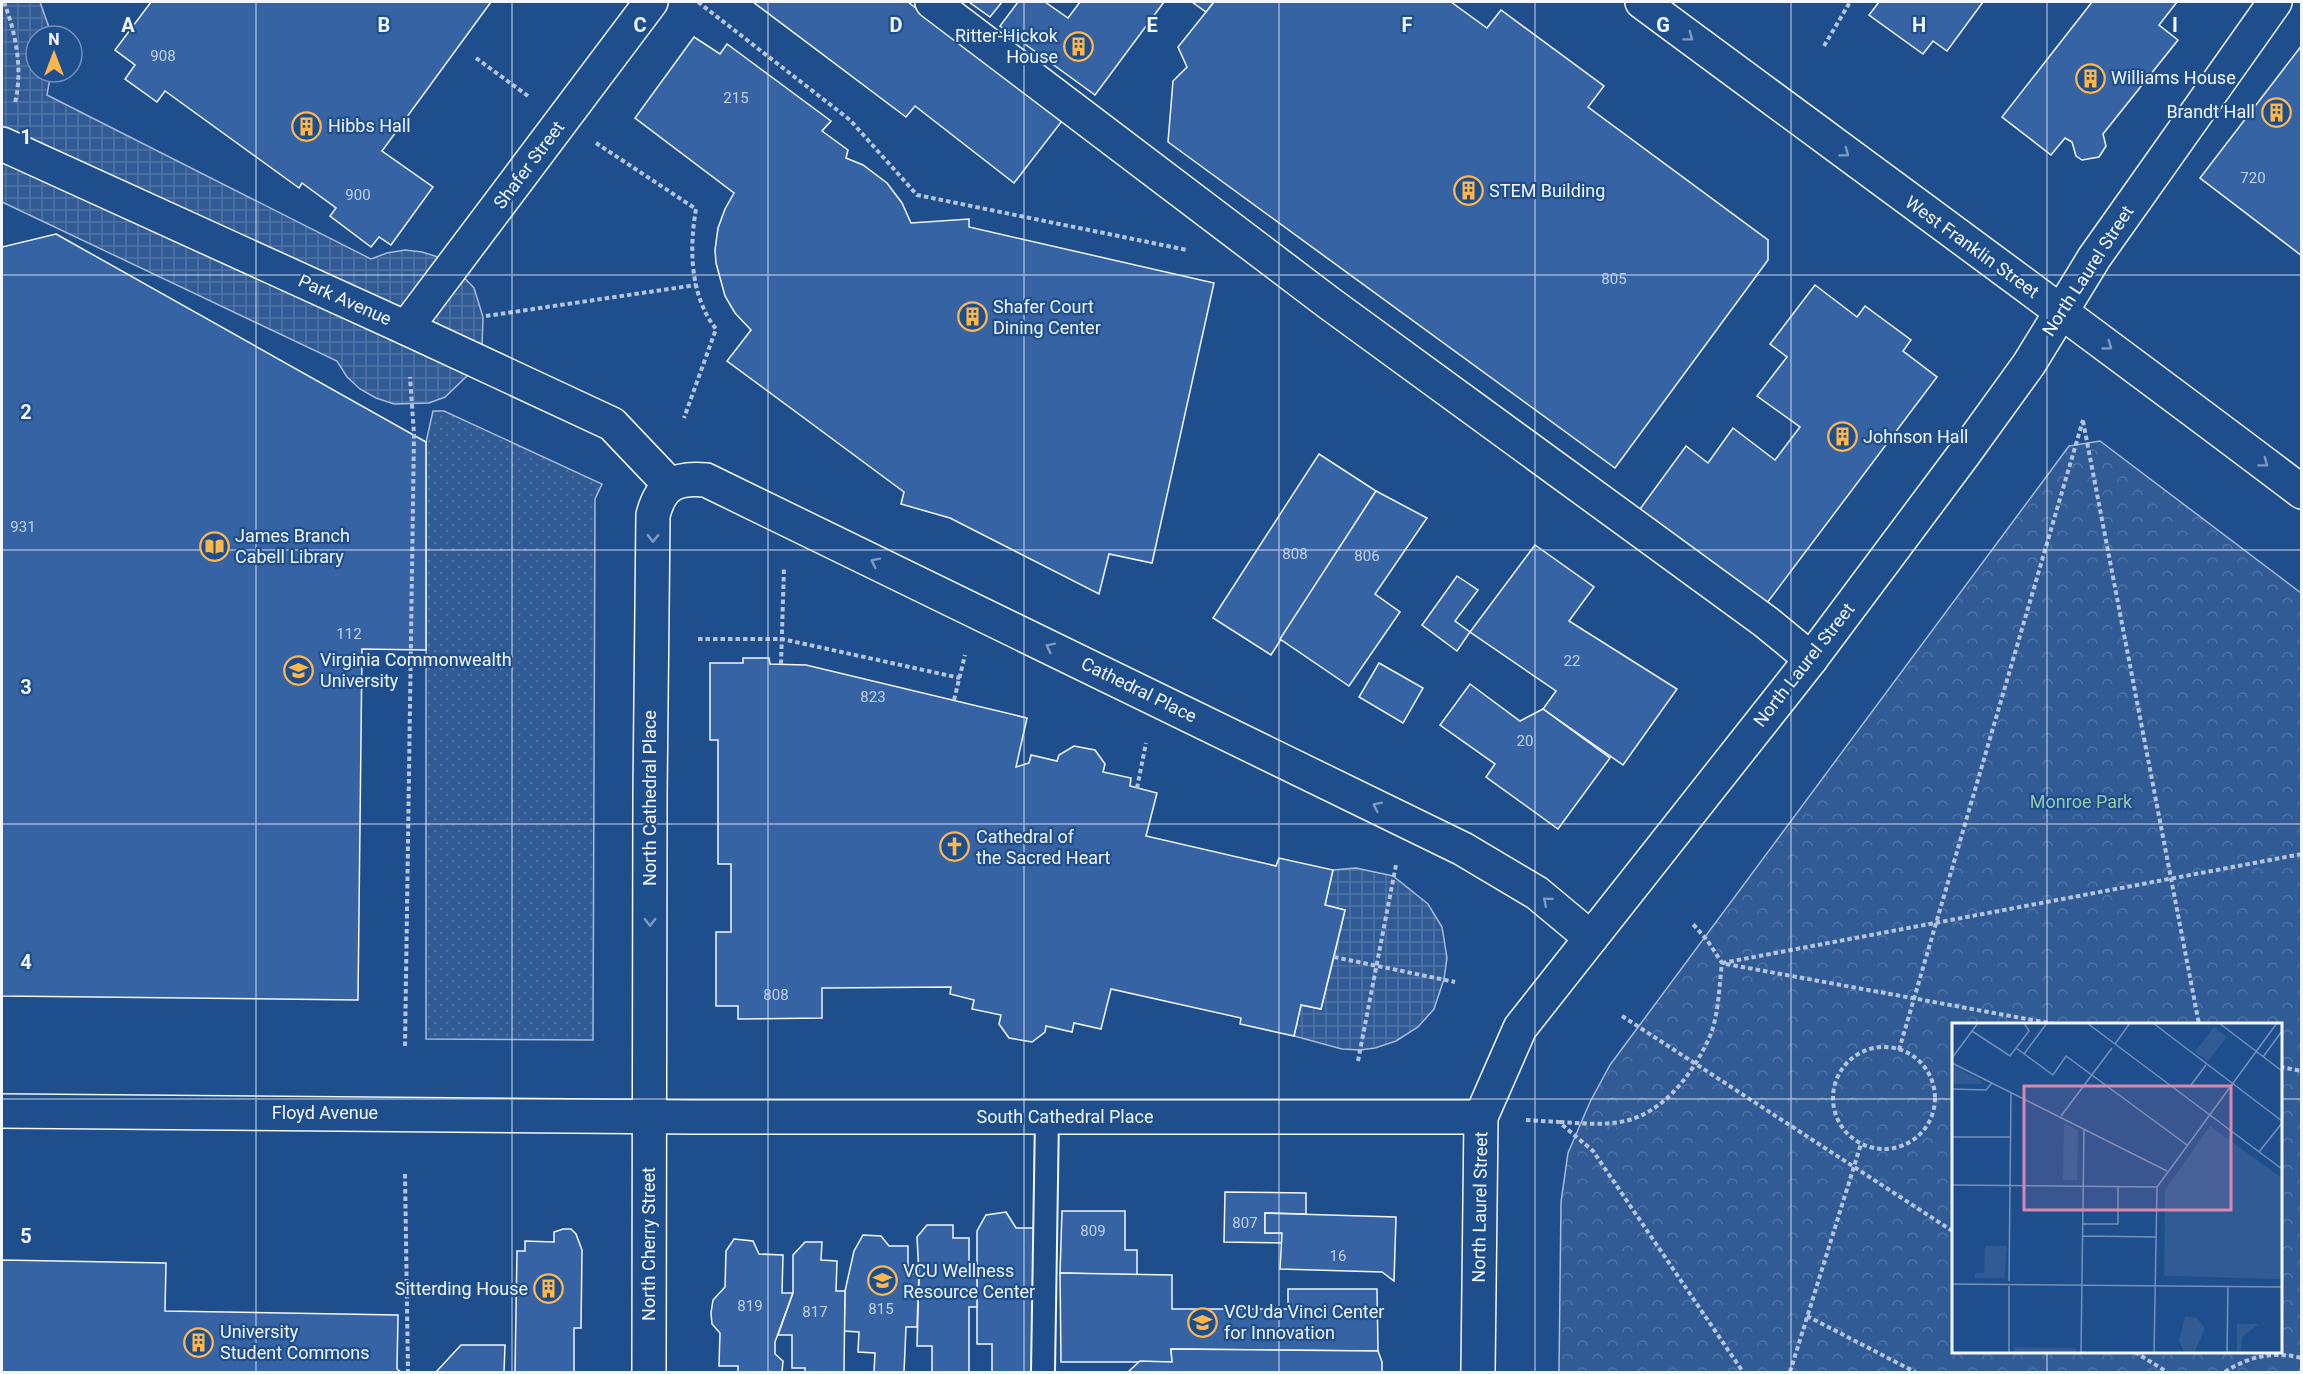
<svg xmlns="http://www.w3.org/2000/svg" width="2303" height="1374" font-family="Roboto,sans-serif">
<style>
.grass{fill:url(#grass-dots);stroke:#a8bbd7;stroke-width:1.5}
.park{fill:url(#park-crowns);stroke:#a8bbd7;stroke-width:1.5;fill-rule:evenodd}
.plaza{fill:url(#plaza-grid);stroke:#a8bbd7;stroke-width:1.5}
.building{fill:#3563a3;stroke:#f2f6ff;stroke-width:1.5}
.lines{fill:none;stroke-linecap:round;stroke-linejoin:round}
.lane-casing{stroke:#f2f6ff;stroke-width:26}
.street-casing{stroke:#f2f6ff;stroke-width:36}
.secondary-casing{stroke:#f2f6ff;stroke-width:36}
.path{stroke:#b3c4dc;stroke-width:4;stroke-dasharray:4.5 3;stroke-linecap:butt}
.lane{stroke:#1f4e8c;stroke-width:22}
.street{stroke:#1f4e8c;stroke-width:33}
.secondary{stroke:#1f4e8c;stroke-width:33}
.oneway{stroke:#7e9ac0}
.grid{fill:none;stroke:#f2f6ff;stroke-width:1.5;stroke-opacity:0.55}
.labels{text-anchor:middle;stroke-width:4.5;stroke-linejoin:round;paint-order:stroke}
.number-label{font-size:15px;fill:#c3d1e8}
.poi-label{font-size:18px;fill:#f2f6ff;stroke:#1f4e8c;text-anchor:start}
.street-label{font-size:18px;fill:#f2f6ff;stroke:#1f4e8c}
.park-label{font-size:18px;fill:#97c8a6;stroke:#1f4e8c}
.inset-road{fill:none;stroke:#7391ba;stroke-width:1.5}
.view{fill:#da87ad;fill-opacity:0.15;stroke:#da87ad;stroke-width:3}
.inset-edge{fill:none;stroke:#f2f6ff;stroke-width:3}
.grid-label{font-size:20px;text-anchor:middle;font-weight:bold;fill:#f2f6ff;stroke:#1f4e8c;stroke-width:4.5;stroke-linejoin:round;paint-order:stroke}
</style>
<defs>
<pattern id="grass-dots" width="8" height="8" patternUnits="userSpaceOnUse" patternTransform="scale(1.5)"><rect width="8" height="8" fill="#305b95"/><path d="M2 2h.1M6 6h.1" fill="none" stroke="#4e73a5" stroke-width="1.8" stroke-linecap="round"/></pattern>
<pattern id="park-crowns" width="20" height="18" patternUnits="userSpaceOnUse" patternTransform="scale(1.5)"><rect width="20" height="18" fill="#305b95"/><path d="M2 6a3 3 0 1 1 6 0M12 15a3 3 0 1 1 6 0" fill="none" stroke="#4e73a5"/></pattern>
<pattern id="plaza-grid" width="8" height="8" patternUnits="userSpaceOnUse" patternTransform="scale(1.5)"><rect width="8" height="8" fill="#305b95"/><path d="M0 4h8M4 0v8" fill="none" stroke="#4e73a5"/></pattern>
</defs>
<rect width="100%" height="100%" fill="#1f4e8c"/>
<polygon class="grass" points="433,411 444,411 602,484 595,499 593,1040 426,1039 426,442"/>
<path class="park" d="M2100,441L2301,593V1372H1559L1561,1202L1568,1153L1590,1102L1610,1065L2069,446ZM1954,1024H2280V1352H1954Z"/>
<g class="plaza">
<polygon points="2,2 40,2 52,36 36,36 36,72 51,72 47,95 371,259 387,253 405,250 422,252 438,257 453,266 474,288 483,317 482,347 468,375 445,397 429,403 394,404 376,398 360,389 347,377 337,361 2,202"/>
<polygon points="1356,868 1393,876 1428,904 1442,927 1447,958 1444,979 1434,1009 1418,1027 1396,1041 1375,1048 1360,1050 1342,1049 1294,1036 1301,1005 1321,1009 1334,957 1345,910 1325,905 1333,870"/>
</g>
<g class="building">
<polygon points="151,2 491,2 382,151 433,187 391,245 379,237 371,247 330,216 336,208 302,183 299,188 165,91 157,102 125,79 135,65 115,50"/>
<polygon points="753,2 908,2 1062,121 1014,183 915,106 906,117"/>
<polygon points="969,2 1002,2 990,17"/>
<polygon points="1018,2 1045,2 1068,18 1080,2 1164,2 1095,95 1000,26"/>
<polygon points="1192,2 1214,2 1206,12"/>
<polygon points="1214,2 1451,2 1487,28 1501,10 1604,86 1588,107 1768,240 1768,260 1615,468 1168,142 1173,81 1187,67 1178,47"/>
<polygon points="1879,2 1983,2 1947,51 1933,41 1923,54 1869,15"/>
<polygon points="2092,2 2177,2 2159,25 2178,40 2103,134 2106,146 2099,157 2082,160 2076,156 2072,142 2065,138 2051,155 2002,117"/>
<polygon points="694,37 720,54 727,44 831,121 822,131 848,150 846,158 863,165 887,183 902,203 911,223 969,219 969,227 1214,283 1152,563 1109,554 1099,594 950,518 901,504 904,492 727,361 751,330 735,313 725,296 716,263 715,250 718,228 725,209 734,193 635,118"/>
<polygon points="2302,45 2302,256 2200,178"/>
<polygon points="56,234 426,442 426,650 362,649 358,1000 2,996 2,247"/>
<polygon points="1815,285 1857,317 1865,306 1911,340 1903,351 1937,377 1767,603 1640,509 1686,446 1708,463 1733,428 1775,460 1800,427 1757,396 1787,357 1770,344"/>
<polygon points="1319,454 1376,491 1271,655 1213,618"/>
<polygon points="1376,491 1427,518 1375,594 1400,612 1349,686 1280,639"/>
<polygon points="1535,545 1594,587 1569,621 1677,689 1623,765 1543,709 1556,691 1470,632"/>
<polygon points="1457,576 1478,590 1455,621 1470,632 1457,651 1422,625"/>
<polygon points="743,658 769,658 770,664 806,665 1027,718 1016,767 1029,763 1031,755 1057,761 1059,755 1074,746 1095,750 1105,764 1103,772 1131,778 1130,786 1157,793 1146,836 1276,866 1279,858 1333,870 1325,905 1345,910 1321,1009 1301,1005 1294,1036 1240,1024 1241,1018 1111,989 1101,1029 1074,1023 1072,1032 1046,1026 1045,1032 1032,1042 1009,1038 999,1024 1001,1015 972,1009 974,1000 950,994 951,987 822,988 822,1018 738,1019 738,1006 716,1006 716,932 731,932 731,864 718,864 718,740 710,740 710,663 743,663"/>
<polygon points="1379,663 1423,688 1403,723 1359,697"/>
<polygon points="1470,684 1520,721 1543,709 1610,758 1558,829 1486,777 1495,764 1440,725"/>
<polygon points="1225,1192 1306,1193 1306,1214 1265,1213 1265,1233 1282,1233 1282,1243 1224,1242"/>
<polygon points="1062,1211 1125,1211 1125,1250 1137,1250 1137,1275 1060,1273"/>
<polygon points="1006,1212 1016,1228 1034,1228 1035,1372 992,1372 992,1344 977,1344 977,1231 986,1215"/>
<polygon points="1265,1213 1396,1217 1394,1281 1382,1272 1280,1269 1282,1233 1265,1233"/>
<polygon points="927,1225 953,1225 953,1238 969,1238 969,1267 977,1267 977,1307 969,1307 969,1372 932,1372 932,1346 917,1346 919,1274 917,1237"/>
<polygon points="563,1229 571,1229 576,1234 582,1250 581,1328 574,1328 574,1372 515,1372 517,1251 525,1251 525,1241 554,1242 554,1232"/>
<polygon points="863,1235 881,1236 889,1246 908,1246 908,1274 919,1274 917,1327 906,1327 904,1372 874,1372 875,1353 858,1352 859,1332 844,1331 845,1291 854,1251"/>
<polygon points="734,1239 753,1241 759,1254 783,1255 782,1293 793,1293 775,1342 775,1354 783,1361 782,1372 738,1372 738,1366 719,1366 720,1333 712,1324 711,1313 713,1300 725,1287 726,1251"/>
<polygon points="805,1242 822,1242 821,1260 837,1261 836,1291 845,1291 844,1372 805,1372 805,1368 792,1368 792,1335 778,1335 793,1293 793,1255"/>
<polygon points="2,1260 166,1263 165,1311 398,1315 397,1369 401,1372 2,1372"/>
<polygon points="1060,1273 1172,1275 1172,1309 1288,1309 1288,1289 1377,1289 1378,1351 1171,1349 1172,1362 1061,1362"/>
<polygon points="461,1345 505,1345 504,1372 436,1372"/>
<polygon points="1171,1349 1378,1351 1382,1362 1382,1372 1128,1372 1140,1361 1172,1362"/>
</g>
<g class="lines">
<defs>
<polyline id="lane" points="1043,1372 1047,1117"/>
<g id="street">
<polyline points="932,2 1329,303 1766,622 1811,659"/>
<polyline points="2,144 406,328 612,424 670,485"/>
<polyline points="406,328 651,2"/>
<path d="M649,1372L650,795L653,515C661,485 675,477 706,480L1463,849L1537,893L1591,938"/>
</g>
<g id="secondary">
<path d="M1642,2C1862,165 2083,326 2302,492"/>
<polyline points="2,1111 693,1117 1481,1117"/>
<polyline points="1478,1372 1481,1117 1520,1028 1811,659 1964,454 2029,364 2094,258 2275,2"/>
</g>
</defs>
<use href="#lane" class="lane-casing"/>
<use href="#street" class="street-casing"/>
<use href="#secondary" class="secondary-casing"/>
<g class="path">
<path d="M4,2C16,34 23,69 15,103"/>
<polyline points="698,2 850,120 917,195 1187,250"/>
<polyline points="1824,46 1850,2"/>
<polyline points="476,58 528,96"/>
<path d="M596,143L696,209C689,249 690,296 716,329L684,418"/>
<polyline points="486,316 696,285"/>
<polyline points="2083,421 2199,1024"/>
<polyline points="698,639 782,639 960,678"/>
<polyline points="781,664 784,567"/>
<polyline points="954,700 965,655"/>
<polyline points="1137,788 1146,743"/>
<polyline points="1334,957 1455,982"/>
<polyline points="1722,963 2302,854"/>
<polyline points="1726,964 2054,1024"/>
<polyline points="1622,1016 1954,1232"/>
<polyline points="405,1046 414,434 410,377"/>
<circle cx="1884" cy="1098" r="51"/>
<polyline points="1899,1050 2083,420"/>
<polyline points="1358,1061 1396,865"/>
<polyline points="2280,1067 2302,1071"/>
<polyline points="1526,1120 1559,1122 1593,1151 1743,1372"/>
<path d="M1560,1122C1581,1123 1603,1126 1625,1121C1665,1112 1694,1072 1710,1036C1719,1014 1719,986 1722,963L1707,940L1692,923"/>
<polyline points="405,1174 408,1372"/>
<polyline points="1807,1316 1915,1372"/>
<polyline points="2135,1352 2167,1372"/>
<polyline points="1790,1372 1861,1144"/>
<path d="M2225,1372C2249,1356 2274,1351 2302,1358"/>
</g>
<use href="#lane" class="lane"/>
<use href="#street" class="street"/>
<use href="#secondary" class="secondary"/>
</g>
<defs><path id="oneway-chevron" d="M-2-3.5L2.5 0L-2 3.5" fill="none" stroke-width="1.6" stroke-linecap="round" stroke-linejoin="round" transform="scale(1.5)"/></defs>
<g class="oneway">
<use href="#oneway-chevron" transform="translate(1689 37) rotate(37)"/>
<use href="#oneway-chevron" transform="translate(1845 153) rotate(37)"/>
<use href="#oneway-chevron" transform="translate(2108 346) rotate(36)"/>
<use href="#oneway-chevron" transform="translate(2264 463) rotate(37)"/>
<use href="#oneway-chevron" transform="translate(653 538) rotate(91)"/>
<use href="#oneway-chevron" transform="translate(875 562) rotate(-154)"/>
<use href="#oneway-chevron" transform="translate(1050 647) rotate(-154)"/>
<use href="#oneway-chevron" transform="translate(1377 806) rotate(-154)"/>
<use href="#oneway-chevron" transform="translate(1547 901) rotate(-140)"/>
<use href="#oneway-chevron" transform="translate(650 922) rotate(90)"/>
</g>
<path class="grid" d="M256,2V1372M512,2V1372M768,2V1372M1024,2V1372M1279,2V1372M1535,2V1372M1791,2V1372M2047,2V1024M2,275H2302M2,550H2302M2,824H2302M2,1099H1954M2280,1099H2302M2047,1352V1372"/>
<defs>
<symbol id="building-ring" viewBox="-11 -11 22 22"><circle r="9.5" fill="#1f4e8c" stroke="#ffb74d" stroke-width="1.5"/><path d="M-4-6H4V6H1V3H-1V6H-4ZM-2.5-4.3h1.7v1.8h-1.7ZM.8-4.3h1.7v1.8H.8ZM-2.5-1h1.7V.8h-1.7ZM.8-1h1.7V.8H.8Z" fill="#ffb74d"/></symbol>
<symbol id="library-ring" viewBox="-11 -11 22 22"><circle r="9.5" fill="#1f4e8c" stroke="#ffb74d" stroke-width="1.5"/><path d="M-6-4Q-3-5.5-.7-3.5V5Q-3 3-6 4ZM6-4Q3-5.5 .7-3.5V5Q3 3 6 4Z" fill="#ffb74d"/></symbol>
<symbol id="university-ring" viewBox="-11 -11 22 22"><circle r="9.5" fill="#1f4e8c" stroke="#ffb74d" stroke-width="1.5"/><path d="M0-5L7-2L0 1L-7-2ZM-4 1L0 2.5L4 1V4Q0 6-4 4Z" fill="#ffb74d"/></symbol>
<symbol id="church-ring" viewBox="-11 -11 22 22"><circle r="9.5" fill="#1f4e8c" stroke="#ffb74d" stroke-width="1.5"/><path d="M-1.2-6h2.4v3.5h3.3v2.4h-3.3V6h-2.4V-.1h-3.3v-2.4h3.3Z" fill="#ffb74d"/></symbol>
</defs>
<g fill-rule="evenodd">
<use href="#building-ring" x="1062" y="30" width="33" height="33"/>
<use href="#building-ring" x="2074" y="62" width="33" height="33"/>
<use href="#building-ring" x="2260" y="96" width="33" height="33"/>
<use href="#building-ring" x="290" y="110" width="33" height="33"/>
<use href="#building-ring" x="1452" y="174" width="33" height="33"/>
<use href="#building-ring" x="956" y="300" width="33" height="33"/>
<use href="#building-ring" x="1826" y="420" width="33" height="33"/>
<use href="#library-ring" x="198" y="530" width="33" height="33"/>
<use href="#university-ring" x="282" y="654" width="33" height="33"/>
<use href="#church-ring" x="938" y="830" width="33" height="33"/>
<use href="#university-ring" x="866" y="1264" width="33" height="33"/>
<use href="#building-ring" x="532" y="1272" width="33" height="33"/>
<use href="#university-ring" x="1186" y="1306" width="33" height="33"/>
<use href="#building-ring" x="182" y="1326" width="33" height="33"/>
</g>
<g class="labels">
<g class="number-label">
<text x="163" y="61">908</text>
<text x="736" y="103">215</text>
<text x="2253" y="183">720</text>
<text x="358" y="200">900</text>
<text x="1614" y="284">805</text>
<text x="23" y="532">931</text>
<text x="1295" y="559">808</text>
<text x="1367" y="561">806</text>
<text x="349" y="639">112</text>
<text x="1572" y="666">22</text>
<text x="873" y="702">823</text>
<text x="1525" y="746">20</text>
<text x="776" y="1000">808</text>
<text x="1245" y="1228">807</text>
<text x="1093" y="1236">809</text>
<text x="1338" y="1261">16</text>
<text x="750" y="1311">819</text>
<text x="881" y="1314">815</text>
<text x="815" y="1317">817</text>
</g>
<g class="poi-label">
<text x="1058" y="42" text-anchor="end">Ritter-Hickok<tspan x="1058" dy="21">House</tspan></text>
<text x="2111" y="84">Williams House</text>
<text x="2255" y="118" text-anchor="end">Brandt Hall</text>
<text x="328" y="132">Hibbs Hall</text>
<text x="1489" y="197">STEM Building</text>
<text x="993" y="313">Shafer Court<tspan x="993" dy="21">Dining Center</tspan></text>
<text x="1863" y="443">Johnson Hall</text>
<text x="235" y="542">James Branch<tspan x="235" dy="21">Cabell Library</tspan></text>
<text x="320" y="666">Virginia Commonwealth<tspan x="320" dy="21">University</tspan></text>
<text x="976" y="843">Cathedral of<tspan x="976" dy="21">the Sacred Heart</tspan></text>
<text x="903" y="1277">VCU Wellness<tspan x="903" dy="21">Resource Center</tspan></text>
<text x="528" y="1295" text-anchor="end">Sitterding House</text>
<text x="1224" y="1318">VCU da Vinci Center<tspan x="1224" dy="21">for Innovation</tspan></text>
<text x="220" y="1338">University<tspan x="220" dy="21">Student Commons</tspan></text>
</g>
<g class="street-label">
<text transform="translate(529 165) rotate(-53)" y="6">Shafer Street</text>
<text transform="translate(1972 247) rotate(36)" y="6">West Franklin Street</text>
<text transform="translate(2088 271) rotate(-57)" y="6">North Laurel Street</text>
<text transform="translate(345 300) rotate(24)" y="6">Park Avenue</text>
<text transform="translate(1804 665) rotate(-52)" y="6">North Laurel Street</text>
<text transform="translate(1139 690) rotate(26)" y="6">Cathedral Place</text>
<text transform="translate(650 798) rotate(-90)" y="6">North Cathedral Place</text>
<text x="325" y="1119">Floyd Avenue</text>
<text x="1065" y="1123">South Cathedral Place</text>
<text transform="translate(1480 1207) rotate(-89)" y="6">North Laurel Street</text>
<text transform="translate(649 1244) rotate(-90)" y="6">North Cherry Street</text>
</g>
<g class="park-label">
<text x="2081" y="808">Monroe Park</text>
</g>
</g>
<g transform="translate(1952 1023)">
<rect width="330" height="330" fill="#1f4e8c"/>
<path d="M112,100L126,107L125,157H111ZM233,293L245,295L253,305L242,330L232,329L227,318ZM285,301H307L290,314L289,328L285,327Z" fill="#305b95"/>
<path d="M262,4L275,14L256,38L243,29ZM1,43L30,58V61H0ZM258,103L330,155V256L212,253L213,167ZM33,223H55L52,255H23V250H32ZM62,324L124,325V330H62Z" fill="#305b95"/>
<path class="inset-road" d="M135,0L330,146M201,0L330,98M267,0L330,48M20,8L58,33L77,8L72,0M163,21L178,0M64,25L101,52L114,33L235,122M72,31L95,0M311,34L330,8M0,35L26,0M0,40L215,148M239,62L254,42M0,66L34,67L40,60M109,93L160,25M0,114H58M307,129L330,100M0,162L205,164M131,201H166V164M131,213L204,214M57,258L59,69M0,261L330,264M57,330V263M129,330L132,107M202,330L205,164L325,0M275,330L276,264"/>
<path class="view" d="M72,63H279V187H72Z"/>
<rect width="330" height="330" class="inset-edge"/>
</g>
<g class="grid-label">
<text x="128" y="32">A</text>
<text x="384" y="32">B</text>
<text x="640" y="32">C</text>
<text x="896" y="32">D</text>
<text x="1152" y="32">E</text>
<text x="1407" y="32">F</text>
<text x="1663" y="32">G</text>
<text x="1919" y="32">H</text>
<text x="2175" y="32">I</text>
<text x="26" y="144">1</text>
<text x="26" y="419">2</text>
<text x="26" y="694">3</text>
<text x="26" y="969">4</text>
<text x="26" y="1243">5</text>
</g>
<rect width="2303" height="1374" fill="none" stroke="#f2f6ff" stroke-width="6"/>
<g transform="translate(54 54)"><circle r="28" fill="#1f4e8c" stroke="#7391ba" stroke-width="1.5"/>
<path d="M0-4.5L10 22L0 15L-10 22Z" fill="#ffb74d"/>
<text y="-9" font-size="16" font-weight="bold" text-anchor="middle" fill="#f2f6ff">N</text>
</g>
</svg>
